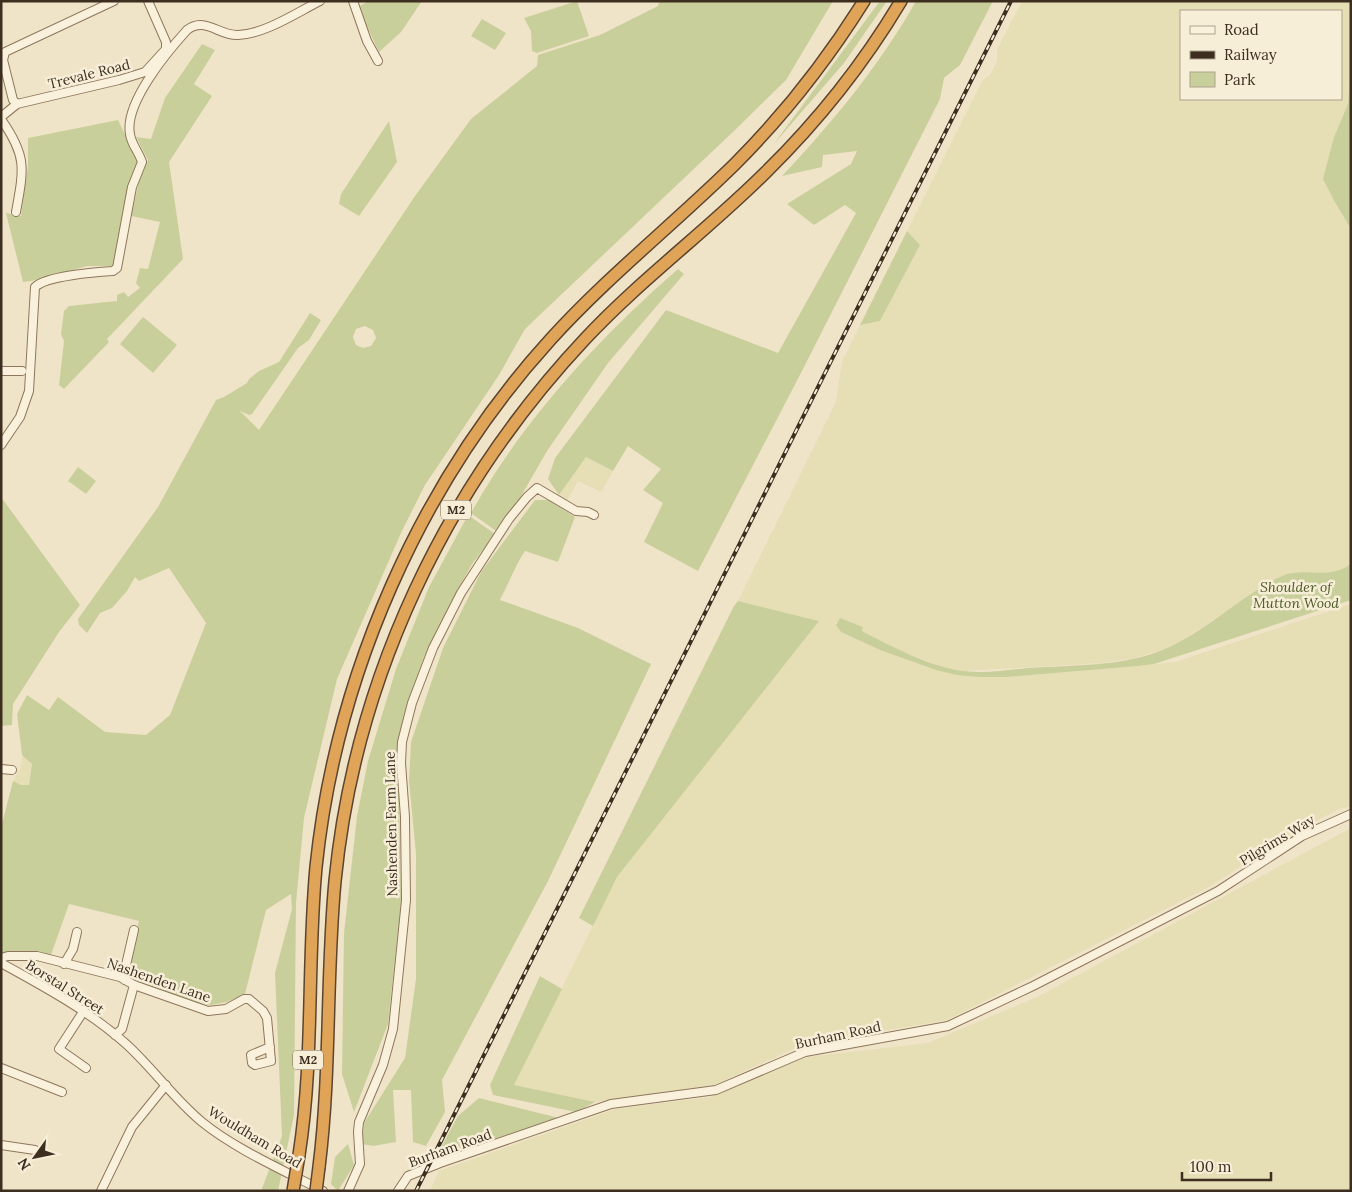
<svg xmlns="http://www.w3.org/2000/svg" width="1352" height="1192" font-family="Lora,serif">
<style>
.farmland{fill:#e6deb5;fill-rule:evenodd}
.green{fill:#c9cf9b;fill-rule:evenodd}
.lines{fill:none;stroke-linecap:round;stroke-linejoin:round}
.minor-casing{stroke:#8d765c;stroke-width:10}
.highway-casing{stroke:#5b4430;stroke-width:14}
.minor{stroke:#faf1dc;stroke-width:8}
.highway{stroke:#e0a458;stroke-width:11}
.rail-casing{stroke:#3d2e20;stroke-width:4}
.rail{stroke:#f7eed8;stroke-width:2;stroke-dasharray:5.5;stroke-linecap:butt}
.highway-bridge-casing{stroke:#5b4430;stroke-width:14;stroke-linecap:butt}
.highway-bridge{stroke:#e0a458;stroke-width:11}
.labels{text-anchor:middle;stroke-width:5;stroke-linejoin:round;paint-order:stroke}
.shield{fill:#f7eed8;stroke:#756857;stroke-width:1}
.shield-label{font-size:12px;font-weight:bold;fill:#3d2e20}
.street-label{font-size:14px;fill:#3d2e20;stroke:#f7eed8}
.park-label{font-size:14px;font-style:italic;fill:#4d5a26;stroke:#f7eed8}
</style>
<rect width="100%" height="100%" fill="#f0e4c8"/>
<g class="farmland">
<path d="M1022,1H1351V67L1348,104L1334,137L1336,206L1351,229V562L1340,572L1291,573L1272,581L1183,640L1164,649L1135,658L1102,663L964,671L945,668L899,650L862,631L863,627L840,618L837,623H835L841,632L880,650L936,670L1007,677L1138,666L1175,662L1351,604V806L1339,809L1289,835L1209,887L947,1020L804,1044L714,1085L595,1102L514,1085L617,877L819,621L738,601L836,402L842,362L860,325L880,321L920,245L907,231L982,81L990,75L997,61V50ZM1181,11H1341V99H1181Z"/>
<polygon points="586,457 613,471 601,492 578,481 566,502 559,495"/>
<polygon points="23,754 32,764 29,785 21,785 13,781 20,769"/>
<polygon points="1351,828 1351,1191 430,1191 439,1171 615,1109 710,1097 807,1057 928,1043 1037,997"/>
</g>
<g class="green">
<polygon points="369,1 422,1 401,32 379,52 358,7"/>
<polygon points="577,1 589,36 537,53 532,51 531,31 524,18"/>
<path d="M659,1H833L786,80L736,129L525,329L499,375L425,485L401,533L337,679L304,818L296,903L294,1115L278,1191H261L282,1136L275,973L292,909L291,894L266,910L245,994L227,1002L211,1005L186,1001L141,983L126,970L139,921L69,904L51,955L38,951L1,954V828L13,781L21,785H29L32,764L22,755L17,714L27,695L49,710L58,697L105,732L146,735L170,715L206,623L169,568L139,581L135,577L127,591L112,608L100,613L87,633L79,625L78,619L158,507L216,400L224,397L247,383L249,379L259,371L279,362L310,313L321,320L309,340L298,348L252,414L249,415L240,411L259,430L415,196L471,119L537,66L538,55L600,35L658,6ZM365,326L373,330L376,338L371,346L363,348L356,345L353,337L356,329Z"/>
<polygon points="880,1 887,1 844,63 773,145"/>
<path d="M916,1H993L960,65L944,78L940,99L803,369L698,571L644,542L663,503L643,490L661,469L628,446L613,471L586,457L559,495L548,479L555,458L666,310L778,353L856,213L845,205L814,225L787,204L851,164L857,151L823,155L822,167L782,176C832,123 880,65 916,1Z"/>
<polygon points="482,19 506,33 495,50 471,36"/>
<polygon points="202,44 215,50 194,84 212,96 169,162 183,259 107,339 109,342 64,389 59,385 64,341 61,334 64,311 69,306 117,301 117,295 124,292 128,297 140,288 136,283 140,268 148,269 160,222 131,216 139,182 148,160 136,137 151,139 165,98"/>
<polygon points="1351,68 1351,229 1337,206 1323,179 1334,137 1348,104"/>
<polygon points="118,120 138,162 126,197 115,266 87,266 38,280 23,282 6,213 21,216 28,166 28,138"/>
<polygon points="389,121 397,162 359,216 339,204 341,194"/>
<polygon points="907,231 920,245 880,321 860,325"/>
<path d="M678,269L684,274L608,363L547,451L520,498L496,531L471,513C522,421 599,338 678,269Z"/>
<polygon points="143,317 177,345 153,373 120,344"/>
<polygon points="78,467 96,481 86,494 68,481"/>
<polygon points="1,497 80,605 59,632 13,704 12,725 1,726"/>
<path d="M535,500H548L575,517L558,562L525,551C515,566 509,583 500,600L578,628L651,664L548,881L442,1080L445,1112L426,1146L413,1142L411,1090H393L396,1142L373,1146L362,1144L364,1123L405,1058L416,979V854L409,781L411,742L443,648L481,572Z"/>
<polygon points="468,515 495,534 472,564 455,595 424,657 405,711 398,742 401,903 388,1024 354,1112 342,1074 344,933 357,816 368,761 396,669 429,587"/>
<path d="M1351,563V600L1154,664L1138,666L1007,677H980L957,675L936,670L880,650L841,632L836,625L840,618L863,627L862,631C891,646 932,668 964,671C985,674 1008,670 1028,668C1073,665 1125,667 1167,648C1205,631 1236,601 1272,581C1278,578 1287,573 1293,573C1312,570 1336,578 1351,563Z"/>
<polygon points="738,601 819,621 617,877 593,926 579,918 734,606"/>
<polygon points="540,976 562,989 514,1085 595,1102 576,1112 493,1095 490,1085"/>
<polygon points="479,1098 559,1118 435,1158 458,1116"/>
<polygon points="348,1144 354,1165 338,1191 331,1184 335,1157"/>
</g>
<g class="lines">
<defs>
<g id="minor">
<polyline points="353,1 367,41 378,61"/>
<polyline points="17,104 13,100 3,60 5,52 114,1"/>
<polyline points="1,117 17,104 119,80 145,72 166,49 166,42 148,1"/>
<path d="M1,119C27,156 24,168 16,212"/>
<polyline points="1,371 22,371"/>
<path d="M1,445L20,417L29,391L35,287C46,276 96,272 113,271L117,268L132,187L142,162C139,152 131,144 130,134C124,103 168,51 187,30C205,16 219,36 238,35C265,34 296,13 320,1"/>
<polyline points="1,769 12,770"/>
<polyline points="1,958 8,956 37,956 120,977 134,985 208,1011 226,1009 244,999 249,999 263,1011 267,1018 271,1061 255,1065 252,1063 251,1055 270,1047"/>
<path d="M1,963C43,986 89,1011 125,1043C152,1067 173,1098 202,1122C235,1149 285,1171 323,1191"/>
<polyline points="64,964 73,949 77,932"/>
<polyline points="125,980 126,965 134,930"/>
<polyline points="83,1012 59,1049 86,1068"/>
<polyline points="115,1035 122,1029 134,985"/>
<polyline points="1,1068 62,1092"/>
<polyline points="1,1145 35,1150"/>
<polyline points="101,1191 132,1127 166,1085"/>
<polyline points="348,1191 360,1164 358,1132 359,1122 383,1065 393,1029 406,900 405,817 401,763 402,742 412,703 433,648 461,593 509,519 527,497 537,488 576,511 588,512 594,515"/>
<polyline points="398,1191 408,1176 440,1163 611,1104 716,1090 805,1052 948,1026 1033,986 1218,891 1302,836 1351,814"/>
</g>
<g id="highway">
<path d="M299,1155C314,1060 307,963 316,867C336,675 420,483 550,340C607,277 674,224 735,164C784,115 827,60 864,1"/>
<path d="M319,1167C331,1072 326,976 335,881C355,678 446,487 585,339C641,279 708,230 766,172C818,121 864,63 901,1"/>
</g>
</defs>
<use href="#minor" class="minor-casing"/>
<use href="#highway" class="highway-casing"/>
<use href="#minor" class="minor"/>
<use href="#highway" class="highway"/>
<defs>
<polyline id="rail" points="416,1191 1011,1"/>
</defs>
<use href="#rail" class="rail-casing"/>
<use href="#rail" class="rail"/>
<defs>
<g id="highway-bridge">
<polyline points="293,1191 299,1155"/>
<polyline points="316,1191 319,1167"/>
</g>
</defs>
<use href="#highway-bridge" class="highway-bridge-casing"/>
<use href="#highway-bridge" class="highway-bridge"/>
</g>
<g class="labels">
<g class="shield">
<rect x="441" y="500.5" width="30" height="19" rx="4"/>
<rect x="293" y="1050.5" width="30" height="19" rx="4"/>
</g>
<g class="shield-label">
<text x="456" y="514">M2</text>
<text x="308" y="1064">M2</text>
</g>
<g class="street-label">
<text transform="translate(89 74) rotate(-14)" y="5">Trevale Road</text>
<text transform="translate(391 824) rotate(-91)" y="5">Nashenden Farm Lane</text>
<text transform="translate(1277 840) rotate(-31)" y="5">Pilgrims Way</text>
<text transform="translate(159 980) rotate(19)" y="5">Nashenden Lane</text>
<text transform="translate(65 987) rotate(32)" y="5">Borstal Street</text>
<text transform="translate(838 1035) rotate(-12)" y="5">Burham Road</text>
<text transform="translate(255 1137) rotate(31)" y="5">Wouldham Road</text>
<text transform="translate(450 1148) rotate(-20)" y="5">Burham Road</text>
</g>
<g class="park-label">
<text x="1296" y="592">Shoulder of<tspan x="1296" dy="16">Mutton Wood</tspan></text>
</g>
</g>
<rect width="1352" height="1192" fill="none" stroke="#3d2e20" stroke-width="5"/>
<rect x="1180" y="10" width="162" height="90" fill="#f7eed8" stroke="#ada18e"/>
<rect x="1190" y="26" width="25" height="8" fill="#faf1dc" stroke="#ada18e"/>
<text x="1224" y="35" font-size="15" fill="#3d2e20">Road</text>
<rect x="1190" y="51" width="25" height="8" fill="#3d2e20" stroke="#ada18e"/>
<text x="1224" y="60" font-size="15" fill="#3d2e20">Railway</text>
<rect x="1190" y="72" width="25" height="15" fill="#c9cf9b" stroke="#ada18e"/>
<text x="1224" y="85" font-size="15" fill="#3d2e20">Park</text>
<g transform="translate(35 1157) rotate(237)" stroke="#f7eed8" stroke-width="4" paint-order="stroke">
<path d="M0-4L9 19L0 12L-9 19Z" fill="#3d2e20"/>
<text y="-8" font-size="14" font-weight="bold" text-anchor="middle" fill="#3d2e20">N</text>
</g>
<path d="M1182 1172v8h89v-8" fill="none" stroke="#3d2e20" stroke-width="2.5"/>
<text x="1190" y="1172" font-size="15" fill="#3d2e20" stroke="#f7eed8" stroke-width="4" paint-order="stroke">100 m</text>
</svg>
